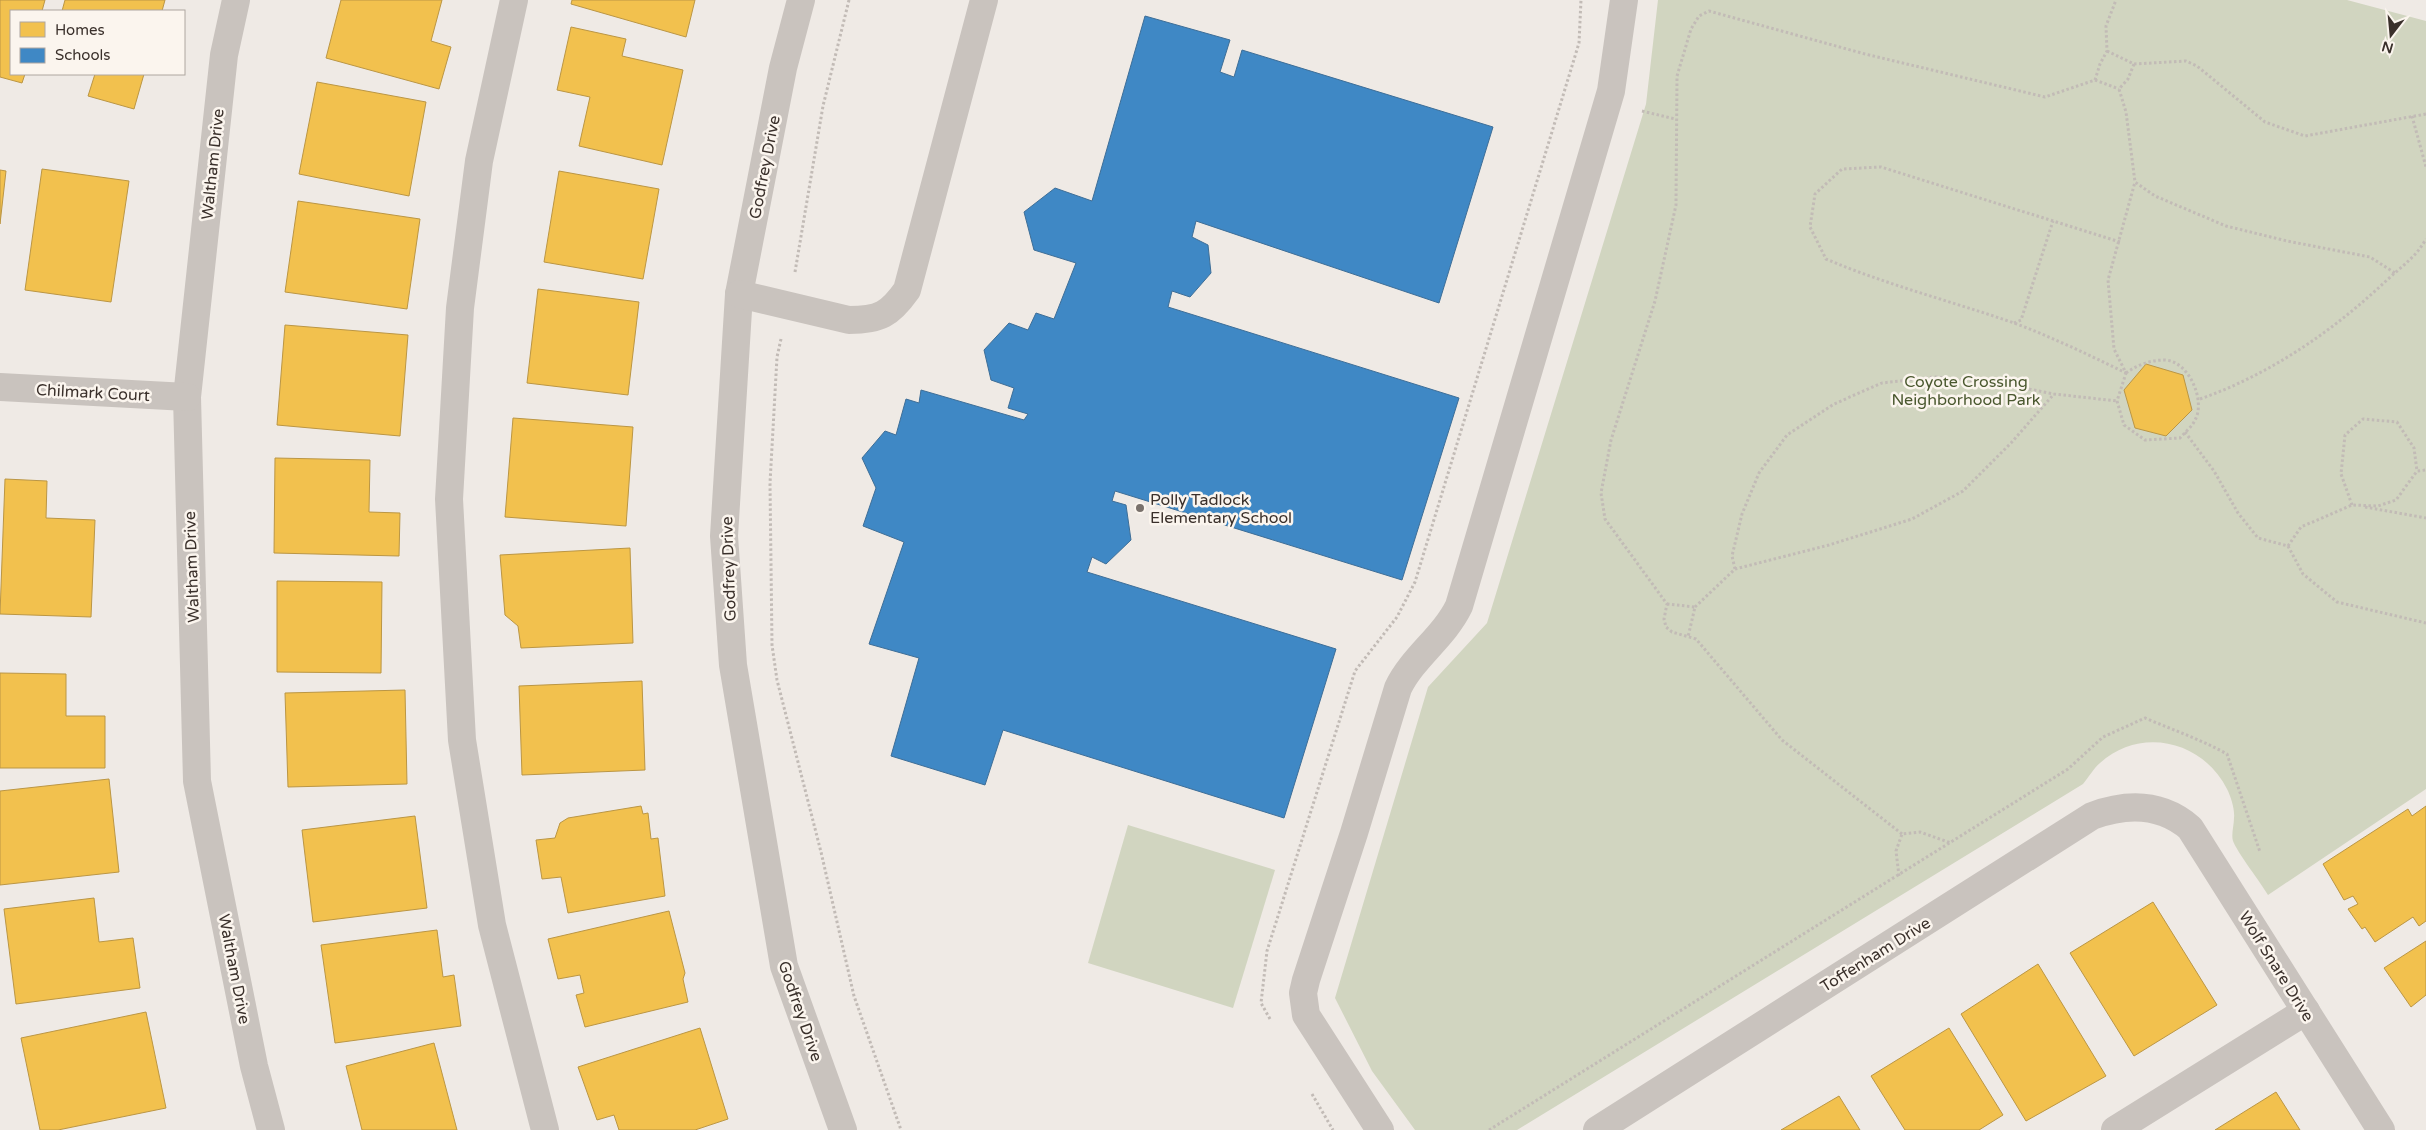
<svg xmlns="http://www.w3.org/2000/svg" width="2426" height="1130" font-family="'Varela Round',sans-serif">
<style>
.green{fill:#d1d5c0}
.homes{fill:#f2c14e;stroke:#bb9644}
.schools{fill:#3f88c5;stroke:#3e6e97}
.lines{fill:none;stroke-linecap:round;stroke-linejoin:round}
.path{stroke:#c2bbb6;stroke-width:3;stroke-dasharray:2.5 2.5;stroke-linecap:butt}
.minor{stroke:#c9c3be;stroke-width:28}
.poi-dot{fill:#79716c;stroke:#fbf5ee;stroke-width:2}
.labels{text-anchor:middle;stroke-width:5;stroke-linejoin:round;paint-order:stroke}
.street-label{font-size:16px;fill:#3a302b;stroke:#fbf5ee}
.park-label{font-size:16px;fill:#4a582f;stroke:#fbf5ee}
.poi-label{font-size:16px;fill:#3a302b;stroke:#fbf5ee;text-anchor:start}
</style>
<rect width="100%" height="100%" fill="#efeae5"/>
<g class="green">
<path d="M1658,0H2347L2426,21V789L2268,895C2261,883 2237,852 2233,841C2231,835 2234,825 2234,818C2235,810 2231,797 2227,789C2203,741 2141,726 2100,763C2093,769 2089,777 2083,784L1517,1130H1415L1372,1071L1335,998L1428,687L1487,623L1646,104Z"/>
<polygon points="1128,825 1275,870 1233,1008 1088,963"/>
</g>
<g class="homes">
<polygon points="0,0 45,0 42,11 11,11 11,74 25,74 22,83 0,77"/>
<polygon points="65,0 165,0 162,11 62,11"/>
<polygon points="341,0 442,0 431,41 451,47 439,89 326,58"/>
<polygon points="572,0 695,0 686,37 571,4"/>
<polygon points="571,27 626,39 622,56 683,70 662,165 579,146 590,97 557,90"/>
<polygon points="95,74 144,74 134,109 88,96"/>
<polygon points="317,82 426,102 409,196 299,174"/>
<polygon points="42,169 129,181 111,302 25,290"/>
<polygon points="0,170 6,171 0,224"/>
<polygon points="559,171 659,189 643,279 544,262"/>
<polygon points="298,201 420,219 407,309 285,292"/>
<polygon points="538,289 639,302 628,395 527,383"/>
<polygon points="285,325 408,335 400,436 277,425"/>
<polygon points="2146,364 2183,375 2192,410 2166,436 2135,428 2124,390"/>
<polygon points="513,418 633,427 626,526 505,517"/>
<polygon points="275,458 370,460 369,512 400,513 399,556 274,553"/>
<polygon points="5,479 47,481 46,518 95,520 91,617 0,614"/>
<polygon points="630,548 633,643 521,648 518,626 505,615 500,555"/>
<polygon points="277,581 382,582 381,673 277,672"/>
<polygon points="0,673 66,674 66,716 105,716 105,768 0,768"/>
<polygon points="642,681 645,770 522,775 519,686"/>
<polygon points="405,690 407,784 288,787 285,693"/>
<polygon points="109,779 119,872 0,885 0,791"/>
<polygon points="641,806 643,814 648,813 651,839 658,838 665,896 568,913 561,877 542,879 536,840 555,838 560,823 568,818"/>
<polygon points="2426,806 2426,921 2419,926 2413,917 2375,942 2365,927 2362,929 2348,909 2358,904 2353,896 2344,900 2323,864 2408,809 2412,816"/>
<polygon points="415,816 427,908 313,922 302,830"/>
<polygon points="94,898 99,942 133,938 140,988 16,1004 4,909"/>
<polygon points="2153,902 2217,1005 2134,1056 2070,953"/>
<polygon points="669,911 685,973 683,979 688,1002 585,1027 576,995 584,993 580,975 558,979 548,939"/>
<polygon points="437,930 443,977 454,975 461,1026 335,1043 321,945"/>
<polygon points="2426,941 2426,995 2411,1007 2384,968"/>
<polygon points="2038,964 2106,1076 2026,1121 1961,1014"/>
<polygon points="146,1012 166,1108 58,1130 40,1130 21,1038"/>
<polygon points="700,1028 728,1119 695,1130 619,1130 614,1115 597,1120 578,1067"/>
<polygon points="1949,1028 2003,1115 1979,1130 1905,1130 1871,1076"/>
<polygon points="434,1043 457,1130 362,1130 346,1066"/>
<polygon points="2276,1092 2300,1130 2215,1130"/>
<polygon points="1839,1096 1860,1130 1781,1130"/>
</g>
<polygon class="schools" points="1145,16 1230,40 1220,72 1234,77 1242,50 1493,127 1439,303 1196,221 1192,237 1208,245 1211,273 1190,297 1172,291 1168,307 1459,398 1402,580 1115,491 1112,501 1126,505 1131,540 1106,564 1092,557 1087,572 1336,649 1284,818 1003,730 985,785 891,756 919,658 869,644 904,542 863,526 876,488 862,458 885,431 896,435 906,399 919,403 921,390 1024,420 1028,414 1008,408 1014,388 991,380 984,350 1009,323 1028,330 1036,313 1054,319 1076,263 1034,250 1024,212 1055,188 1092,201"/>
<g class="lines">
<g class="path">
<polyline points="2107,51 2134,64 2186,61 2197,66 2265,122 2305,136 2426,114"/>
<polyline points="2134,64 2128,79 2119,89 2126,112 2135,182 2155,196 2226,226 2287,241 2370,257 2395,273"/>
<polyline points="2095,80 2119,89"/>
<polyline points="1642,111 1675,119"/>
<polyline points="2412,116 2426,167"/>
<path d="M2120,242L1881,167L1842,169L1815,194L1810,227L1826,259C1887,285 1951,301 2014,323C2052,337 2089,355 2126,373"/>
<polyline points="795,272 823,106 849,0"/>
<polyline points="2014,323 2021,320 2053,221"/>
<polyline points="781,339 777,357 770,483 772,645 777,680 821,852 854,996 901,1130"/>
<path d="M2126,373C2137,365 2150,360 2165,360C2189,361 2206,401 2195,420C2192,427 2185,432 2180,438L2145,440L2124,425L2117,401L2126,373L2114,349L2108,280L2135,182"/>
<path d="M2200,399C2271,374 2333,331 2387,280C2402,266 2416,257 2426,239"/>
<polyline points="2185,432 2214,471 2238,513 2258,538 2288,546 2303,574 2337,602 2426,623"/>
<polyline points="2352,505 2341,474 2345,435 2363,419 2397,422 2414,448 2417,471"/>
<polyline points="2365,507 2426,518"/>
<polyline points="2288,546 2301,527 2352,505 2378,506 2396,500 2417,471 2426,470"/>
<polyline points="1735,569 1732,556 1742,514 1759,473 1787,435 1834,404 1882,383 1935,377 2003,384 2054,394 2117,401"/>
<polyline points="1667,604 1695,607 1688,637"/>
<polyline points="1695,607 1735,569 1829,545 1912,519 1963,491 2011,443 2054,394"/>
<polyline points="1902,834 1782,740 1696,639 1672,632 1666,627 1664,619 1667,604 1605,519 1601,493 1611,440 1655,301 1676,205 1677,76 1691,29 1699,16 1709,11 1865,54 2045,97 2095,80 2100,64 2107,51 2106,26 2116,0"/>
<polyline points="1899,876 1896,851 1902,834 1920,832 1951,843"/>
<polyline points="1270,1019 1261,1003 1267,951 1355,671 1397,617 1415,582 1579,43 1581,0"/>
<polyline points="1312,1094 1333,1130"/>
<path d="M1489,1130L2068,769L2103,737L2145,718C2173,730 2200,739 2227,754L2260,852"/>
</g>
<g class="minor">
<polyline points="236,0 224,55 187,397 197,781 254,1066 271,1130"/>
<polyline points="514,0 479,161 460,308 449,499 462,740 492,925 545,1130"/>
<polyline points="801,0 783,68 739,294 724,536 733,665 784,966 843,1130"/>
<path d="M739,294L849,320C880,320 890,314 907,290L984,0"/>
<polyline points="0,387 187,397"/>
<path d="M1380,1130L1306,1015L1303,993L1306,980L1354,833L1398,688C1413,657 1444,637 1459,606L1611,91L1624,0"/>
<path d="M1597,1130L2092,816C2127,803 2161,803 2190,828L2381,1130"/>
<polyline points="2115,1130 2306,1011"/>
</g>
</g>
<circle class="poi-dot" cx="1140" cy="508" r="5"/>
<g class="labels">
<g class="street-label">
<text transform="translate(212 164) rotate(-84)" y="6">Waltham Drive</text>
<text transform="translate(764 167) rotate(-79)" y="6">Godfrey Drive</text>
<text transform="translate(93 392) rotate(3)" y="6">Chilmark Court</text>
<text transform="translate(191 567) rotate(-92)" y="6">Waltham Drive</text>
<text transform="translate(728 569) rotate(-92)" y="6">Godfrey Drive</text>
<text transform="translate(1875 954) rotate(-32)" y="6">Toffenham Drive</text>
<text transform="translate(2277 966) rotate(58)" y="6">Wolf Snare Drive</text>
<text transform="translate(235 969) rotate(79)" y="6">Waltham Drive</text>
<text transform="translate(801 1011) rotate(71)" y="6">Godfrey Drive</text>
</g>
<g class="park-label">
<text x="1966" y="387">Coyote Crossing<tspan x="1966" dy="18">Neighborhood Park</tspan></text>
</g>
<g class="poi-label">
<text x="1150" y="505">Polly Tadlock<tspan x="1150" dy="18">Elementary School</tspan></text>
</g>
</g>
<rect x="10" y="10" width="175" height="65" fill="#fbf5ee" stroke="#aea6a0"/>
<rect x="20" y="22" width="25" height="15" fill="#f2c14e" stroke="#aea6a0"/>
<text x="55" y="35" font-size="15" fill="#3a302b">Homes</text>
<rect x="20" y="48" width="25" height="15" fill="#3f88c5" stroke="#aea6a0"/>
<text x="55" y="60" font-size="15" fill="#3a302b">Schools</text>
<g transform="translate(2391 35) rotate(196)" stroke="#fbf5ee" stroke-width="4" paint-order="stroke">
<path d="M0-4L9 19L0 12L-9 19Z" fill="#3a302b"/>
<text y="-8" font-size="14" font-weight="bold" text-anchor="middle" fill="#3a302b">N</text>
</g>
</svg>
